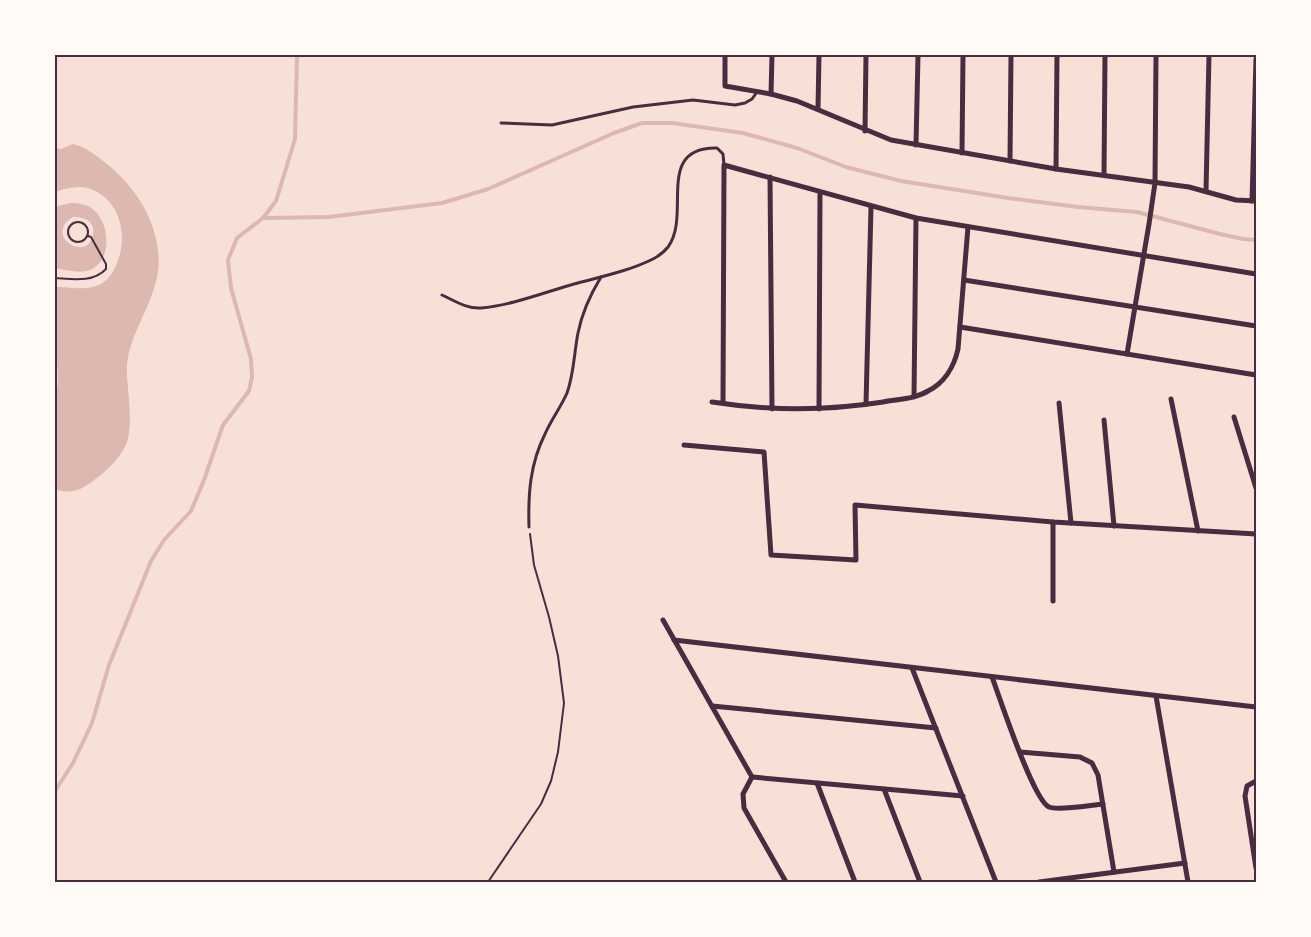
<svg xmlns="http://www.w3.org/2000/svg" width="1311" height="937" font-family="'Archivo Narrow',sans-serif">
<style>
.water{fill:#dcb8b0;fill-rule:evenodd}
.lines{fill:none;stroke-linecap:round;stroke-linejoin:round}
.stream{stroke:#dcb8b0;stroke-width:4}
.path{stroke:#4a2c40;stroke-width:2}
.service{stroke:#4a2c40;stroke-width:3}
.minor{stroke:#4a2c40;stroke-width:5}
.neatline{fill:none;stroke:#4a2c40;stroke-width:2}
</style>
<rect width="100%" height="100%" fill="#f7e1d7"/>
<g class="water">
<path d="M73,144C85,147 93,153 103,161C136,185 163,228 158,271C154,302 134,327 128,357C126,368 127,377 128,388C129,402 131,419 129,433C127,453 108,470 93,481C81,490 70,495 55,489V399C61,377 56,363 55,341C54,323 55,305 55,287C70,286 86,292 101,284C109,279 114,271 117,263C128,237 121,202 93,190C81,184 67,188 55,192V148L61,149Z"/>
<path d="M70,203C79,203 88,204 95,211C110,225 112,261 90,270C79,274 66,270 55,268V207ZM73,217C84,216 96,222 93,235C88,263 42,236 73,217Z"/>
</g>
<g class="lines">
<g class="stream">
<polyline points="263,218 276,201 295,139 297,55"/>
<polyline points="55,791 73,763 92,723 109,665 151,561 164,540 191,511 204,480 223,425 249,391 252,377 251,359 231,288 228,260 237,238 263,218 329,217 442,203 488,189 614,133 642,123 672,123 743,133 797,148 846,167 901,181 1008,198 1078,207 1137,212 1220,234 1243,239 1256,240"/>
</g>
<g class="path">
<circle cx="78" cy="232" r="10"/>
<path d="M55,278C72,279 93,283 106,269V264L91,237L88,236"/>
<polyline points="488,882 541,804 551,781 558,752 564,703 558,656 549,617 534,565 530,534"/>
</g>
<g class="service">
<polyline points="501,123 552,125 633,107 693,100 735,105 745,103 752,99 757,92"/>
<path d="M442,295C455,301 467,309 481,308C509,306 546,292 574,284C600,277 629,271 653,259C659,256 664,252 668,247C692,215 654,147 717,148L723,154L724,165"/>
<path d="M529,527C528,494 530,464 545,434C551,420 561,407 567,393C574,374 574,353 578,333C582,313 590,295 601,277"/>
</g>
<g class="minor">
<polyline points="725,55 725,86 771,94 797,101 891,140 1056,169 1189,187 1236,200 1256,201"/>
<polyline points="771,94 772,55"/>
<polyline points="818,109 819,55"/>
<polyline points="865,131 866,55"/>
<polyline points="916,145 918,55"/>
<polyline points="962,153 963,55"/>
<polyline points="1010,161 1011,55"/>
<polyline points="1056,169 1057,55"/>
<polyline points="1104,175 1105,55"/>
<polyline points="770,177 772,409"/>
<polyline points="1206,191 1209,55"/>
<polyline points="1252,201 1256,59"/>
<polyline points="964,280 1256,326"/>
<polyline points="960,327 1256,375"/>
<polyline points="1127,354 1149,224 1155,183 1156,55"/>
<polyline points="914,397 916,218"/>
<polyline points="1171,399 1198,531"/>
<path d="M712,402C770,411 826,411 883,402C898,399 915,399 928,391C944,383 954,367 958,349L968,227"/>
<polyline points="723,403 724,165 916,218 1256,274"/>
<polyline points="1059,403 1071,523"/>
<polyline points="866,404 871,207"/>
<polyline points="819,409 820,192"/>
<polyline points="1234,417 1256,488"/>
<polyline points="1104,420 1114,526"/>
<polyline points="684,445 764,452 771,555 856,560 855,505 1053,522 1256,534"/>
<polyline points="1053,522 1053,601"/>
<polyline points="663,620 752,777"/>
<polyline points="674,640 1256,707"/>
<polyline points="912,668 996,882"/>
<path d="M992,677C1000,698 1033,800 1049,807C1058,811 1091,805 1103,804"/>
<polyline points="1156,696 1188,882"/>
<polyline points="712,706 936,728"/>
<polyline points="1020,752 1080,757 1092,763 1098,775 1114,872"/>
<polyline points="752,777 963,796"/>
<polyline points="752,777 743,794 744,808 786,882"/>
<polyline points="1256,781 1247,786 1245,796 1256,868"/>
<polyline points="817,783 855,882"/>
<polyline points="884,789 920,882"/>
<polyline points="1039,882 1185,863"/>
</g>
</g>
<rect width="1311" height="937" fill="none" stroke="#fffaf5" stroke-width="112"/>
<rect x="56" y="56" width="1199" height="825" class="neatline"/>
</svg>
